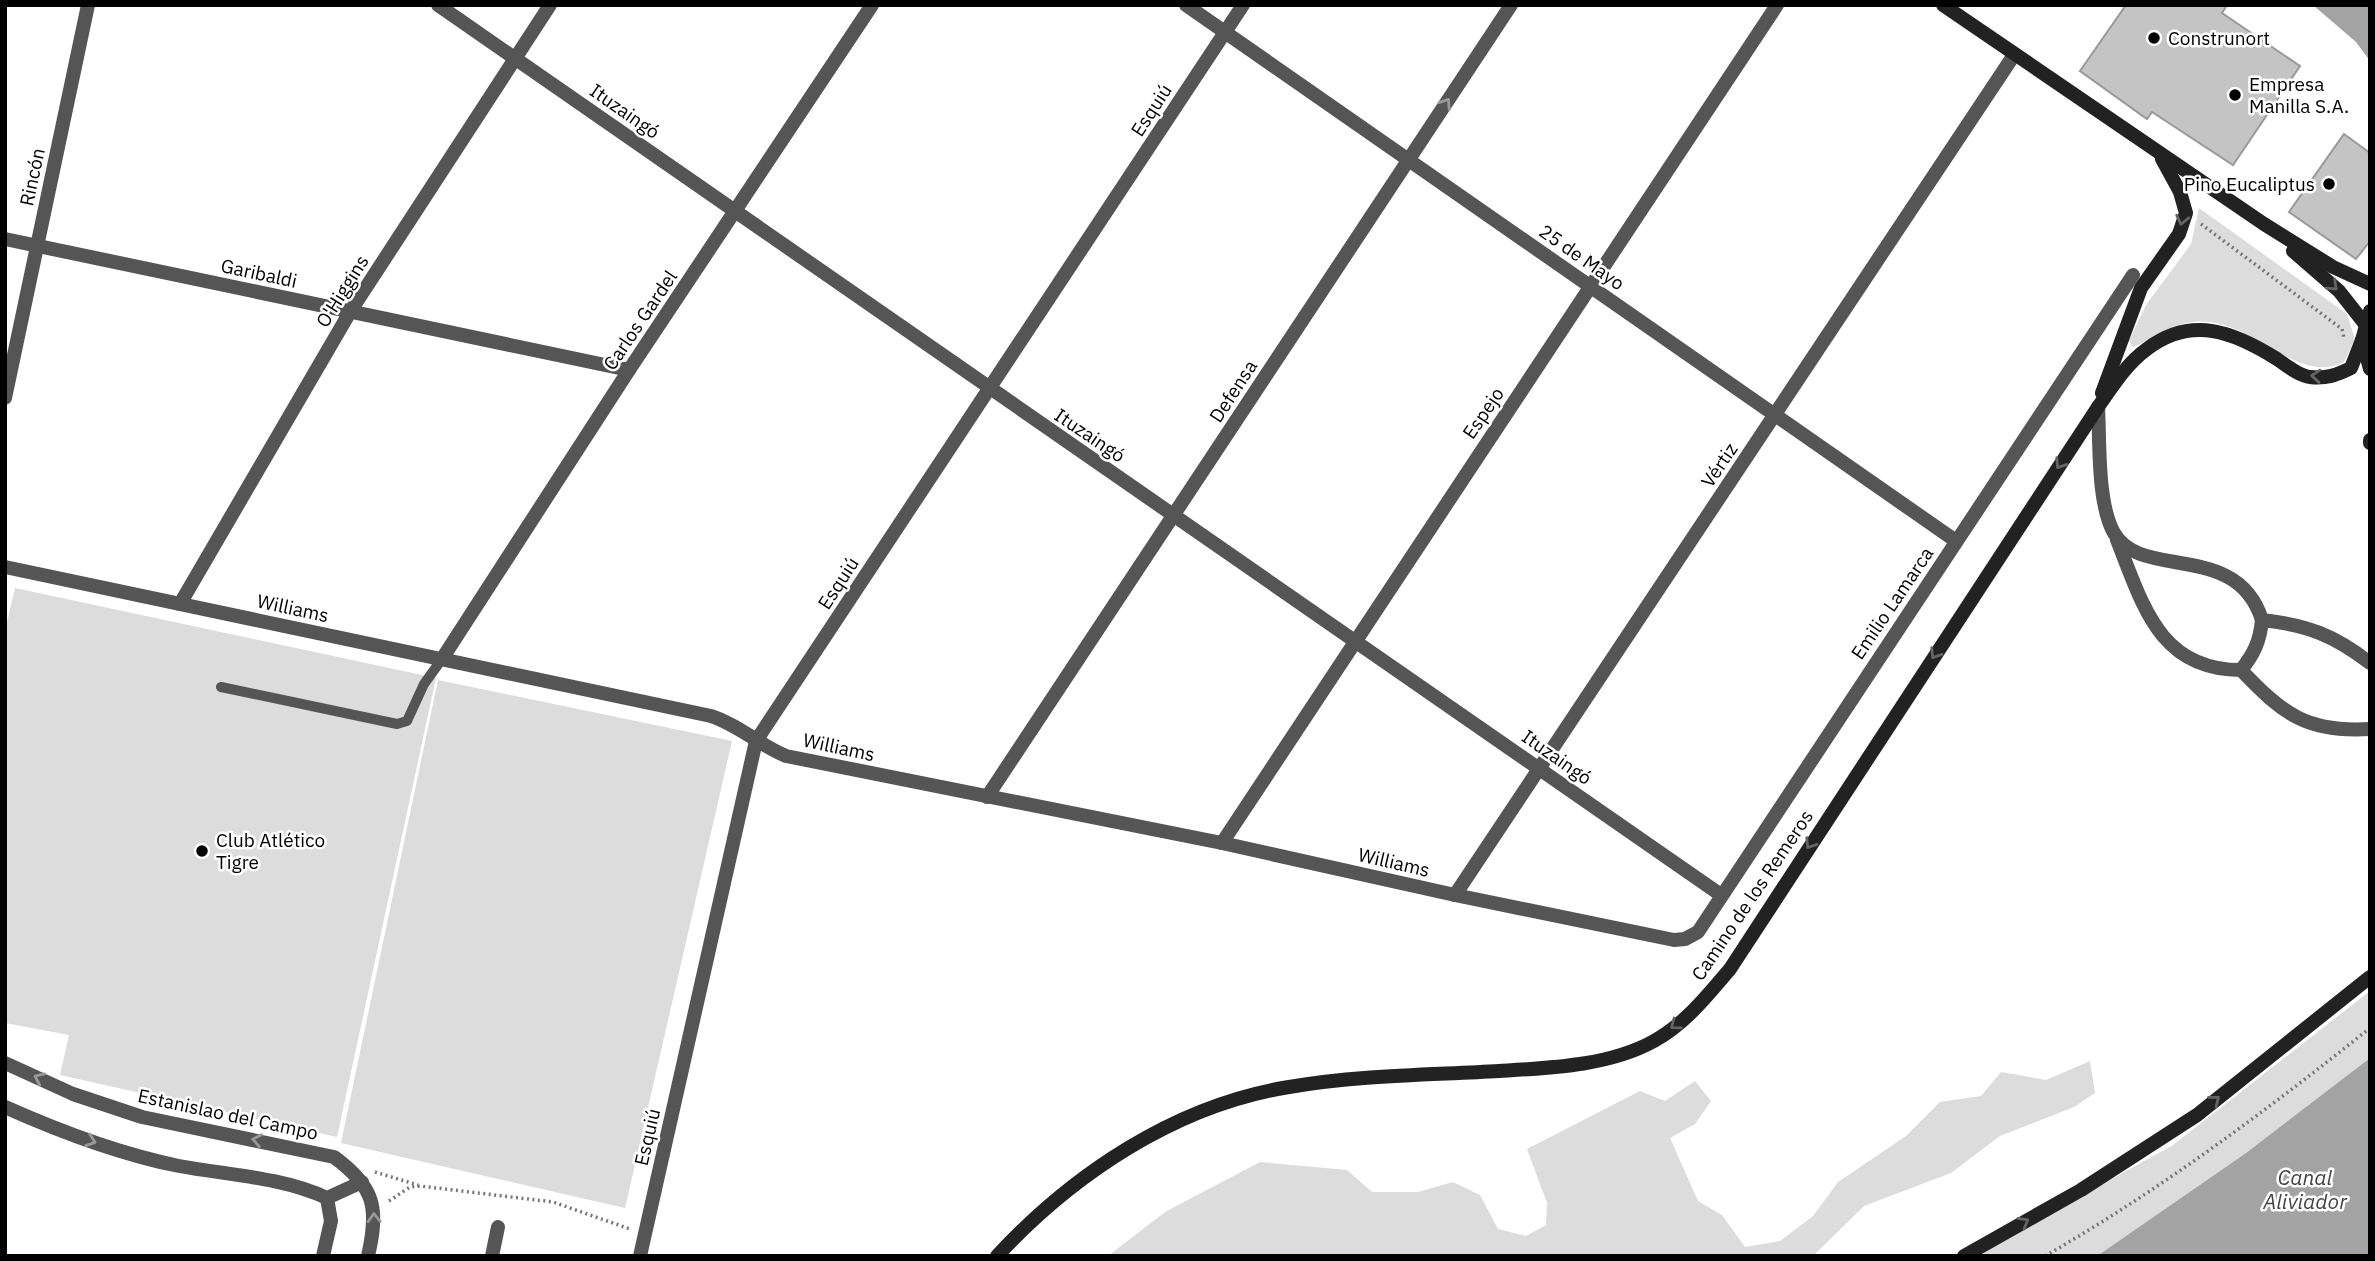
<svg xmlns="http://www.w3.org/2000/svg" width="2375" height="1261" font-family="'IBM Plex Sans',sans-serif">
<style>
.green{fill:#dcdcdc}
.water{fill:#a3a3a3}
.building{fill:#c4c4c4;stroke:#999;stroke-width:2}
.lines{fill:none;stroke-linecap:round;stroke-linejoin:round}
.path{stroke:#777;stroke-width:3.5;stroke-dasharray:2 3.5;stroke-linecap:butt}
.service{stroke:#555;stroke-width:10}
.minor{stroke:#555;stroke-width:14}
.secondary{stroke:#222;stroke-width:14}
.oneway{stroke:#999}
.oneway2{stroke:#646464}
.poi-dot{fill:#000;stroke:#fff;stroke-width:2.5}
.labels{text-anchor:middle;stroke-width:5;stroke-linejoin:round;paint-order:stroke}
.poi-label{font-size:19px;fill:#000;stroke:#fff;text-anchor:start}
.street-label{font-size:19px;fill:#000;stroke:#fff}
.water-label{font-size:21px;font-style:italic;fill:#444;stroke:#fff}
</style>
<rect width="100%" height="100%" fill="#fff"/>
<g class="green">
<path d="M2199,208L2347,314L2355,339L2344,362C2295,387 2252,315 2193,322C2170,325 2154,339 2133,347L2129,341L2146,305L2191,244Z"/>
<polygon points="15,588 436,678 337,1137 60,1075 69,1035 5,1023 5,631"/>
<polygon points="438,680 732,741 625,1208 341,1143"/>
<polygon points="2370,991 2370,1058 2246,1153 2097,1256 1973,1256 2173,1145"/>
<polygon points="2090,1061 2095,1093 2074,1107 2000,1136 1951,1173 1864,1206 1813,1256 1108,1256 1165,1212 1260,1162 1347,1170 1372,1192 1418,1192 1453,1182 1480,1195 1498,1229 1526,1236 1546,1225 1547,1203 1527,1149 1640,1091 1665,1101 1695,1081 1711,1101 1695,1124 1670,1138 1698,1201 1722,1215 1745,1247 1780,1241 1813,1216 1838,1182 1906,1136 1940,1102 1981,1096 2001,1072 2046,1080"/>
</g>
<g class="water">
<polygon points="2313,5 2370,5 2370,61 2356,42"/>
<polygon points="2370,1058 2370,1256 2097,1256 2246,1153"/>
</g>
<g class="building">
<polygon points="2126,5 2227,5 2222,13 2300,66 2233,165 2152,112 2147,119 2080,71"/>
<polygon points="2344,134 2370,153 2370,241 2356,259 2289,212"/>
</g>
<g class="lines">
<g class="path">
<polyline points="2201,224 2342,329 2344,338"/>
<polyline points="375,1172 418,1185"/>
<polyline points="389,1201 410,1187 420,1186 553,1202 630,1229"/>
<path d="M2045,1256C2160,1190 2266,1111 2370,1028"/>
</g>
<polyline class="service" points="221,687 397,724 407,721 424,684 442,659"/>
<g class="minor">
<polyline points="438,5 1721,895"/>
<polyline points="1186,5 1956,541"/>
<polyline points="5,239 629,370"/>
<polyline points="5,398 88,5"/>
<path d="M2098,407C2100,442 2097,503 2114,533C2141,581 2237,540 2262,620C2307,625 2334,635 2370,663"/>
<path d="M2117,540C2143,605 2159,670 2241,670C2283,714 2307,733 2370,729"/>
<path d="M5,567L711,716C739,725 759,745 786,756L1222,843L1455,895L1674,940L1685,939L1698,932L2133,275"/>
<polyline points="180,604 350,312 550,5"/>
<polyline points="442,659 629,370 872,5"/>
<path d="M2241,670C2254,654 2260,641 2262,620"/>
<polyline points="987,797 1511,5"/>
<polyline points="1222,843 1777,5"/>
<polyline points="1455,895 2014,55"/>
<path d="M5,1063L73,1094L142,1117L334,1157C375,1187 379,1208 368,1256"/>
<path d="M5,1107C61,1132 119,1154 179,1166C228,1175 282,1177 327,1198L362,1182"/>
<polyline points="323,1256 331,1221 327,1198"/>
<polyline points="492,1256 498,1227"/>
<polyline points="640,1256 756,741 1243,5"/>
</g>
<g class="secondary">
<polyline points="1943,5 2264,224 2333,267 2370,284"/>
<polyline points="2293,251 2339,291 2365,324"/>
<polyline points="2370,311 2362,340 2370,369"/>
<polyline points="2102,393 2141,288 2179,234 2186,213 2180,192 2162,159"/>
<polyline points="2370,440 2370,443"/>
<path d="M997,1256C1073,1174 1176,1105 1289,1087C1358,1075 1429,1075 1499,1071C1550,1068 1609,1066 1654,1041C1685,1024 1708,995 1730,969L2098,407C2112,387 2127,363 2147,349C2192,315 2234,332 2277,359C2286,365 2299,376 2310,377C2326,379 2337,375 2351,368L2362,340"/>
<polyline points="1964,1256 2081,1190 2197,1115 2370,977"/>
</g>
</g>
<defs><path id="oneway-chevron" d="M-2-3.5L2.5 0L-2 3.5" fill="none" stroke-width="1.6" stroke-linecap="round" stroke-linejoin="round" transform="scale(1.75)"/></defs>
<g class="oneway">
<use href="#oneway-chevron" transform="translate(1446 103) rotate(-57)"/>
<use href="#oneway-chevron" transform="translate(39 1078) rotate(-156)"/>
<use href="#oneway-chevron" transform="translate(257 1140) rotate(-169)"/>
<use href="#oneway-chevron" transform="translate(91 1141) rotate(19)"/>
<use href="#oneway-chevron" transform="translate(374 1218) rotate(-92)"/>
</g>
<g class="oneway2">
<use href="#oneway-chevron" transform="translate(2182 220) rotate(102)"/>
<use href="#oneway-chevron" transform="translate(2333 286) rotate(43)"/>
<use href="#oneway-chevron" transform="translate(2316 376) rotate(-176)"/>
<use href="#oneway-chevron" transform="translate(2060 464) rotate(123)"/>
<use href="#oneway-chevron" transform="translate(1935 654) rotate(123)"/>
<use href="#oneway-chevron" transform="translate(1810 844) rotate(123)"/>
<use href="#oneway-chevron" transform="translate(1675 1025) rotate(143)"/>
<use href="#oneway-chevron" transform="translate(2215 1100) rotate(-38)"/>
<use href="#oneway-chevron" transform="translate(2024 1222) rotate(-30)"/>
</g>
<g class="poi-dot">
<circle cx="2154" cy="38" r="7"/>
<circle cx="2235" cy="95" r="7"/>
<circle cx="2329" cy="184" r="7"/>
<circle cx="202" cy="851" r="7"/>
</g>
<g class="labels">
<g class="poi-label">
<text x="2168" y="45">Construnort</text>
<text x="2249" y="91">Empresa<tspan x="2249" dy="22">Manilla S.A.</tspan></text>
<text x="2315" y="191" text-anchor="end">Pino Eucaliptus</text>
<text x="216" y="847">Club Atlético<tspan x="216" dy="22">Tigre</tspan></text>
</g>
<g class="street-label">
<text transform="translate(1151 110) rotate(-57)" y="7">Esquiú</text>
<text transform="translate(625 111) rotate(35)" y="7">Ituzaingó</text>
<text transform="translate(32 177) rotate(-78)" y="7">Rincón</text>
<text transform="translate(1582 257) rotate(35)" y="7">25 de Mayo</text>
<text transform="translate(259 273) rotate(12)" y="7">Garibaldi</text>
<text transform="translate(342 291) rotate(-58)" y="7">O'Higgins</text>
<text transform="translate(640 320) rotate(-56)" y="7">Carlos Gardel</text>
<text transform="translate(1233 391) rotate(-57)" y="7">Defensa</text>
<text transform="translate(1483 413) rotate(-56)" y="7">Espejo</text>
<text transform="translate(1090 435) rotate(34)" y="7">Ituzaingó</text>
<text transform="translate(1719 465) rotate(-56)" y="7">Vértiz</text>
<text transform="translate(838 583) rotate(-57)" y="7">Esquiú</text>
<text transform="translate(1892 603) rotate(-56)" y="7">Emilio Lamarca</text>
<text transform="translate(293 608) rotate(12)" y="7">Williams</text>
<text transform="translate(839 747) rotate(12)" y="7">Williams</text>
<text transform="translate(1557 757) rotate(35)" y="7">Ituzaingó</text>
<text transform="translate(1394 862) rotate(13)" y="7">Williams</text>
<text transform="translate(1752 895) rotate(-56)" y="7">Camino de los Remeros</text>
<text transform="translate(228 1114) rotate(12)" y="7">Estanislao del Campo</text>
<text transform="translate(647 1137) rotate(-77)" y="7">Esquiú</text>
</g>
<g class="water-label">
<text x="2305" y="1185">Canal<tspan x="2305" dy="24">Aliviador</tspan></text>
</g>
</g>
<rect width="2375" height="1261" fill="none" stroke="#000000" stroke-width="14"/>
</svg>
